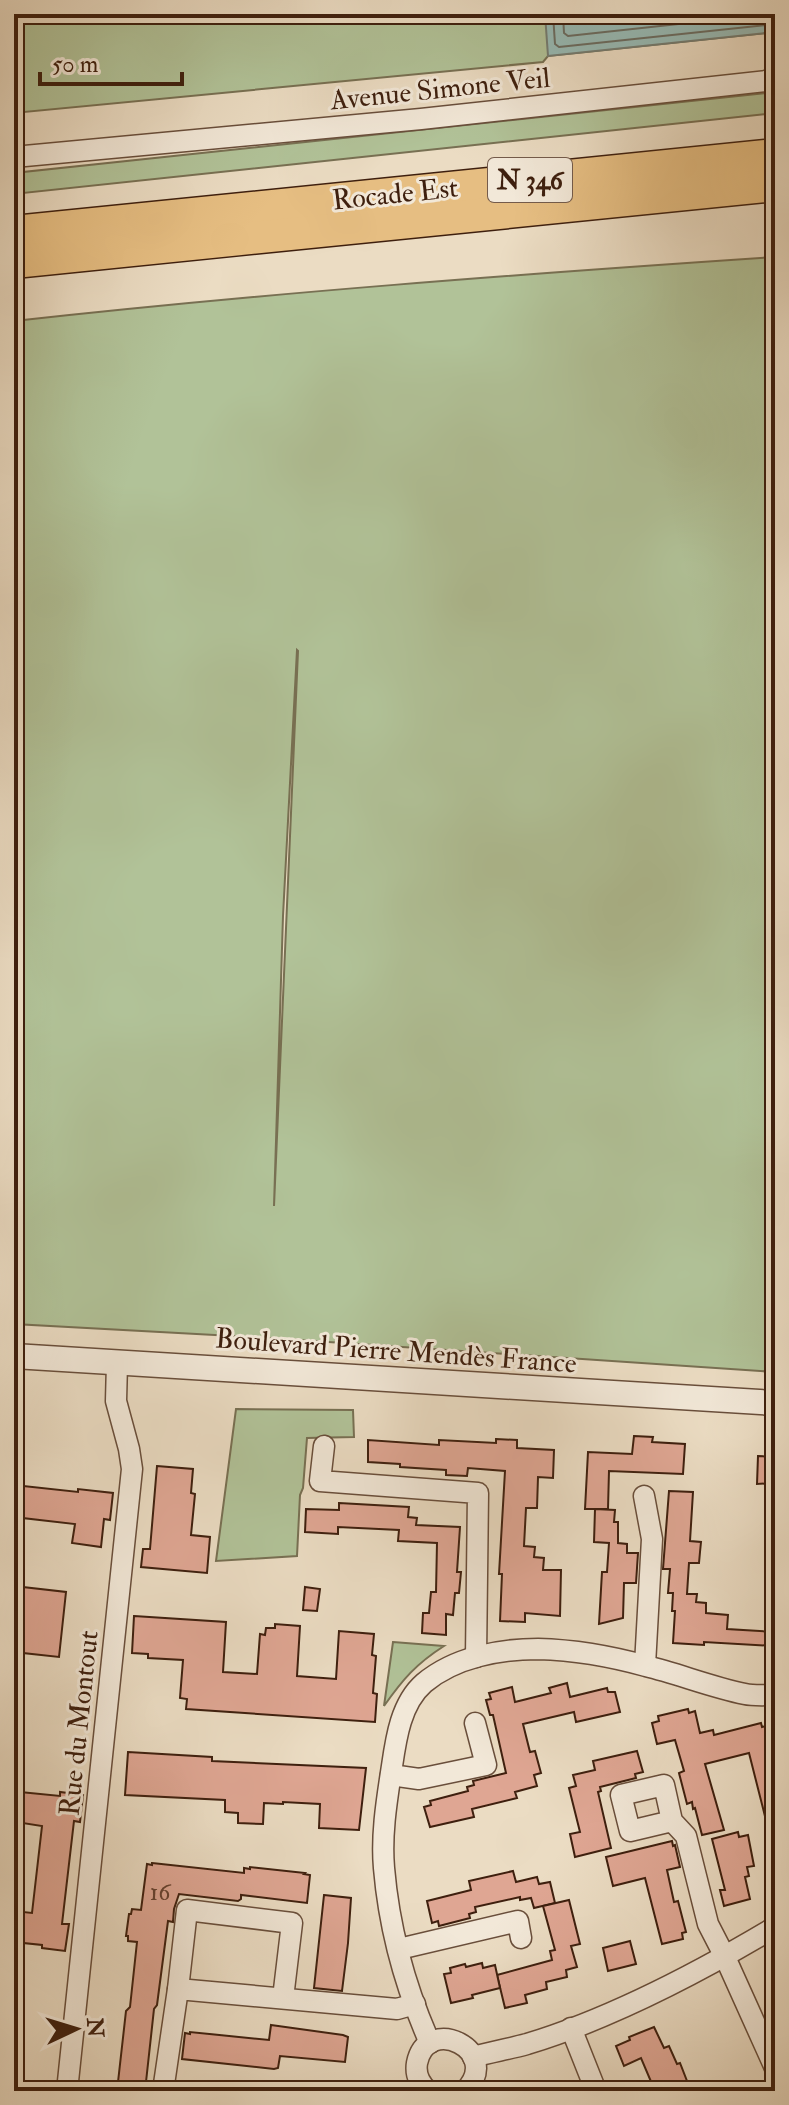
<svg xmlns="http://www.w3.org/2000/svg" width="789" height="2105" font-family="'IM FELL Double Pica',serif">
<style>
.green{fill:#b1c298;stroke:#787053;stroke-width:2;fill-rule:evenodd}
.water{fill:#98bbb6;stroke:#747d73;stroke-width:2}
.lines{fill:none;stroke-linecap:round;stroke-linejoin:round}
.shore{stroke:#6b6d62;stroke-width:2}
.building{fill:#dfa693;stroke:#3e1f0e;stroke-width:2}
.minor-casing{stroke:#694e3b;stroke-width:23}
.tertiary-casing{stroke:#694e3b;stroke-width:27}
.trunk-casing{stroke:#3e1f0e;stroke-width:35}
.minor{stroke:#f2e8d8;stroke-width:20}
.tertiary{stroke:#f2e8d8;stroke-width:24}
.trunk{stroke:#e6be82;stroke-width:32}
.labels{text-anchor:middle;stroke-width:6;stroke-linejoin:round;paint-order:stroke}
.number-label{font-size:24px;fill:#66412f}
.shield{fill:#f2e8d8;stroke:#745b4b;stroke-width:2}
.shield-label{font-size:26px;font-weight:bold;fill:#3e1f0e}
.street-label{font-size:28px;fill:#3e1f0e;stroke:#f2e8d8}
</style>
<rect width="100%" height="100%" fill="#ebdcc3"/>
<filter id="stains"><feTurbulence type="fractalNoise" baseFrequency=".0025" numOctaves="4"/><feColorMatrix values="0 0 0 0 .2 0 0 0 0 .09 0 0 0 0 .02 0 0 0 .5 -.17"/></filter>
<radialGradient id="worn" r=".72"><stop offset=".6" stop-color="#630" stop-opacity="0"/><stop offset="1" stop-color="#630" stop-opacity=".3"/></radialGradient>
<g class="green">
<polygon points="14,14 775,14 775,32 548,56 543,62 14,113"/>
<polygon points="775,92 775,113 14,194 14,173"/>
<path d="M775,257V1372L269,1338L14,1324V321C267,293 521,274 775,257ZM297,650L298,651L274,1206L283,916Z"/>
<polygon points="236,1409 353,1410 354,1437 307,1438 303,1488 300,1495 297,1556 216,1561"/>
<path d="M393,1642L444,1646C416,1664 403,1679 384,1706Z"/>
</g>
<polygon class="water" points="545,14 775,14 775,32 548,56"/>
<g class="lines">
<g class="shore">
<polyline points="553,14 555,44 559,47 775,24"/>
<polyline points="563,14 564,33 568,36 770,14"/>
<polyline points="575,14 576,21 579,23 660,14"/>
</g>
</g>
<g class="building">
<polygon points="634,1436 653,1437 652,1442 685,1444 683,1474 609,1471 608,1509 585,1509 588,1452 632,1454"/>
<polygon points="496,1439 517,1440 517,1448 554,1450 553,1478 538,1477 537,1508 526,1508 524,1546 535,1547 534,1557 544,1558 543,1570 561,1570 560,1616 525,1613 525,1622 500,1621 502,1574 499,1574 505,1471 468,1468 467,1476 446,1475 446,1470 400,1467 400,1464 368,1462 368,1440 439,1445 439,1440 496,1443"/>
<polygon points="758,1456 775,1457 775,1483 757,1484"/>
<polygon points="157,1466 193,1469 191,1493 195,1494 191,1535 210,1537 207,1573 141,1567 143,1549 150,1549"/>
<polygon points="14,1485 78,1492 78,1489 113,1493 110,1520 104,1519 101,1547 72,1543 75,1524 14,1517"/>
<polygon points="669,1491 693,1492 690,1541 701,1542 700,1552 699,1563 689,1563 687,1594 697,1594 696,1602 706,1603 706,1613 728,1615 727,1629 775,1632 775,1646 704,1642 704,1645 673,1643 675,1611 672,1611 673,1593 668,1593 670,1569 663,1569"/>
<polygon points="339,1503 409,1507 408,1517 417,1518 416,1525 460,1527 457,1572 461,1572 459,1593 455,1593 453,1615 446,1614 446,1635 422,1633 423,1613 429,1613 431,1592 436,1592 437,1543 398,1541 399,1530 338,1527 338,1534 305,1532 306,1509 339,1510"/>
<polygon points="595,1509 615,1510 614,1522 618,1522 618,1543 627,1544 627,1553 638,1553 636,1583 624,1583 623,1618 599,1624 602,1572 607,1572 609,1543 594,1542"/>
<polygon points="14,1586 66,1592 59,1657 14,1652"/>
<polygon points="305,1587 320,1589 317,1611 303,1610"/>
<polygon points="134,1616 226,1622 223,1672 257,1674 260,1634 265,1635 266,1628 275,1628 275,1624 300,1626 297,1676 336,1679 339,1631 374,1634 372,1655 376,1656 373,1693 377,1694 375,1722 186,1709 187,1699 180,1698 183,1660 148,1658 148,1654 132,1653"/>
<polygon points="567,1683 570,1697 607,1688 608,1692 615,1692 620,1712 576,1722 574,1712 523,1724 530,1752 535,1751 541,1773 534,1775 537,1786 515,1792 517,1798 472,1809 474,1817 430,1827 424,1807 431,1805 430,1801 468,1791 467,1787 474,1785 473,1781 506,1773 493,1715 490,1715 486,1700 491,1699 489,1693 512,1687 515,1702 551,1693 549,1688"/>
<polygon points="688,1709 689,1713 695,1711 700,1733 713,1730 714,1735 761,1723 762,1727 770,1725 775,1747 775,1836 770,1836 749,1753 705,1764 724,1830 702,1835 695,1808 693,1809 692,1802 687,1804 679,1773 684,1771 675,1740 657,1744 652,1723 659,1721 658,1716"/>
<polygon points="637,1751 643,1772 635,1774 636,1778 600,1787 601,1791 598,1792 611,1848 575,1857 570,1834 580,1832 569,1788 576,1786 573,1775 595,1770 593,1761"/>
<polygon points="128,1752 212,1757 212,1761 366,1768 359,1830 319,1828 320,1804 283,1802 283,1804 264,1803 263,1824 238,1823 238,1813 225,1812 225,1800 125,1795"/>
<polygon points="20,1792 60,1796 60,1792 83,1795 80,1822 74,1821 62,1924 69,1924 65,1951 42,1948 42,1945 14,1942 14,1911 32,1913 42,1826 16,1822"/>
<polygon points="738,1832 739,1837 748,1835 754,1866 747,1867 749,1876 745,1877 750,1899 724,1906 720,1890 725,1890 712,1839"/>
<polygon points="672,1841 673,1846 675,1845 680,1867 667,1870 674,1902 678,1901 686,1932 682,1933 683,1939 662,1944 645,1878 613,1886 606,1857"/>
<polygon points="152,1863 244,1873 244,1868 250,1869 250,1867 305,1873 304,1874 310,1875 307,1903 241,1895 241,1899 238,1901 179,1894 174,1909 173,1922 168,1921 157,2005 154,2009 145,2091 117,2091 126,2011 130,2007 137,1942 128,1941 128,1936 126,1936 129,1914 131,1914 132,1909 141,1910 147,1864 152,1865"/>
<polygon points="513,1871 516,1882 537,1877 539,1884 550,1882 555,1903 534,1908 531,1898 520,1900 520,1897 475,1907 476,1912 469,1914 470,1918 439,1926 438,1921 432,1923 427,1901 471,1890 469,1881"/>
<polygon points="324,1895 351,1898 348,1943 342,1991 314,1988"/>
<polygon points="569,1900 580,1944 571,1946 577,1967 566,1970 567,1977 546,1982 547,1989 525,1995 527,2003 505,2008 497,1975 552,1960 550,1951 555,1950 543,1906"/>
<polygon points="630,1941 636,1964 608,1971 603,1948"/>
<polygon points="482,1963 483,1968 495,1965 500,1988 472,1995 473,1998 451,2003 444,1974 451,1973 450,1968 465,1964 466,1967"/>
<polygon points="271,2025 343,2035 348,2037 345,2062 280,2056 278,2068 274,2069 182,2059 185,2033 190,2034 190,2032 269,2040"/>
<polygon points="654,2027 664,2048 669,2046 677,2064 680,2063 687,2081 685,2082 689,2091 655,2091 641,2058 624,2066 616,2046 630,2040 629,2037"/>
</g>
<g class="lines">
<defs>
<g id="minor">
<polyline points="14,157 421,119 775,80"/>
<polyline points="324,1446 320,1481 478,1493 476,1657"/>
<polyline points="644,1496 652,1539 645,1665"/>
<polyline points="391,1775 419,1779 486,1765 475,1723"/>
<polyline points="672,1821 630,1831 621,1795 664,1785 672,1821 686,1836 708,1924 725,1957 775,2068"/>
<polyline points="399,1949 518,1921 521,1938"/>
<polyline points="178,1989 187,1910 292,1923 283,1998"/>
<polyline points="571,2028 596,2091"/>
<path d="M430,2043C406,1989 389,1927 384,1868C381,1834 387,1799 392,1766C396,1738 401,1703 424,1683C455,1657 500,1649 538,1649C575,1650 610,1656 646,1666C679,1674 711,1687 745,1694C754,1696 765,1695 775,1695"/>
<path d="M473,2057C491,2052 509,2049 527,2044C613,2018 698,1973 775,1927"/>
<polyline points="67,2091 132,1469 129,1449 116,1401 117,1363"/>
<polyline points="163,2091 178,1989 397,2009 415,2004"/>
<path d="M428,2091C420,2084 415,2075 417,2063C427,2013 504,2051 465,2091"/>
</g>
<polyline id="tertiary" points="14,1356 775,1403"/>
<g id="trunk">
<polyline points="14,232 775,155"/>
<polyline points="14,262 775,185"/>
</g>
</defs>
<use href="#minor" class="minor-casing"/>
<use href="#tertiary" class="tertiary-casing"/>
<use href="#trunk" class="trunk-casing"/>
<use href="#minor" class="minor"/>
<use href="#tertiary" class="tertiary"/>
<use href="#trunk" class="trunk"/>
</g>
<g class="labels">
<g class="number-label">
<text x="160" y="1900">16</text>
</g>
<rect class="shield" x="488" y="158" width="84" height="44" rx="6"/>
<g class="shield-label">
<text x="530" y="189">N 346</text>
</g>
<g class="street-label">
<text transform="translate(440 88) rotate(-6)" y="10">Avenue Simone Veil</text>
<text transform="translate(395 193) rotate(-6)" y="10">Rocade Est</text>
<text transform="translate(396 1350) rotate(4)" y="10">Boulevard Pierre Mendès France</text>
<text transform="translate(78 1723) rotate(-84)" y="10">Rue du Montout</text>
</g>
</g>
<rect width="789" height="2105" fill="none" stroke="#ebdcc3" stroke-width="48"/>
<rect x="16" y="16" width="757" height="2073" fill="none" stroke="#3e1f0e" stroke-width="4"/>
<rect x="24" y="24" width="741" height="2057" fill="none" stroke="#3e1f0e" stroke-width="2"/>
<g transform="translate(76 2029) rotate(86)" stroke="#f2e8d8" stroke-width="6" paint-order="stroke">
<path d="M0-6L14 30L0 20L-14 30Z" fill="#3e1f0e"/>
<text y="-12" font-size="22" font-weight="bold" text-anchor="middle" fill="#3e1f0e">N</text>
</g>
<path d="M40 72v12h142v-12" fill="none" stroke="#3e1f0e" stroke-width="4"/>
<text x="52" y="72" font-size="24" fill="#3e1f0e" stroke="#f2e8d8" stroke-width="6" paint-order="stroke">50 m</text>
<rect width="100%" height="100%" filter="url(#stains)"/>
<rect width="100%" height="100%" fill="url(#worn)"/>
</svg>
